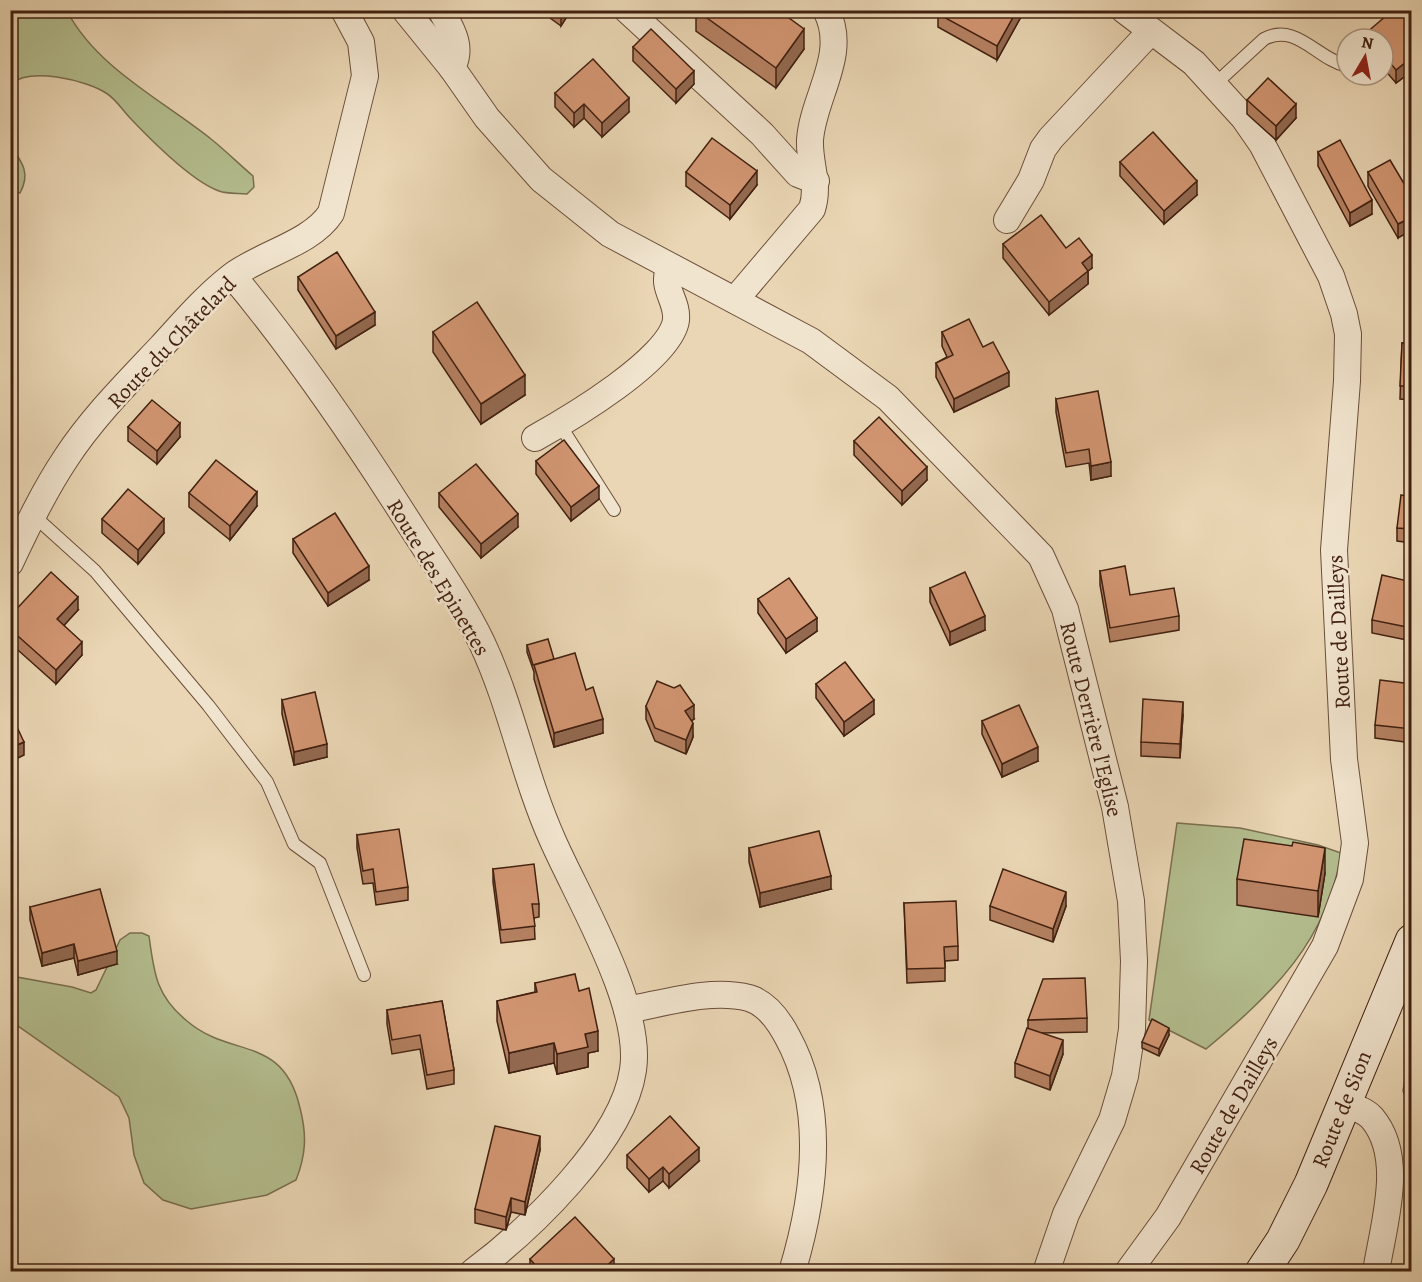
<svg xmlns="http://www.w3.org/2000/svg" width="1422" height="1282" font-family="Alegreya,serif">
<style>
.green{fill:#b4be8f;stroke:#7a6f50;stroke-width:1.5}
.lines{fill:none;stroke-linecap:round;stroke-linejoin:round}
.lane-casing{stroke:#6b4e39;stroke-width:14}
.street-casing{stroke:#6b4e39;stroke-width:28}
.secondary-casing{stroke:#412010;stroke-width:35}
.lane{stroke:#f1e4ce;stroke-width:12}
.street{stroke:#f1e4ce;stroke-width:26}
.secondary{stroke:#f1e4ce;stroke-width:33}
.wall{fill:#b58162;stroke:#412010;stroke-width:1.5}
.shaded-wall{fill:#936950;stroke:#412010;stroke-width:1.5}
.building{fill:#d29672;stroke:#412010;stroke-width:1.5}
.labels{text-anchor:middle;stroke-width:5;stroke-linejoin:round;paint-order:stroke}
.street-label{font-size:22px;fill:#412010;stroke:#f1e4ce}
</style>
<rect width="100%" height="100%" fill="#ead6b4"/>
<filter id="stains"><feTurbulence type="fractalNoise" baseFrequency=".00333" numOctaves="4"/><feColorMatrix values="0 0 0 0 .2 0 0 0 0 .09 0 0 0 0 .02 0 0 0 .5 -.17"/></filter>
<radialGradient id="worn" r=".72"><stop offset=".6" stop-color="#630" stop-opacity="0"/><stop offset="1" stop-color="#630" stop-opacity=".3"/></radialGradient>
<g class="green">
<path d="M11,10L67,11C97,68 162,100 211,139C226,151 239,164 253,176L254,187L247,194C238,193 227,194 219,191C191,181 152,141 131,119C123,111 116,99 106,93C86,80 30,67 11,84Z"/>
<path d="M10,145C22,162 31,173 20,193L11,191Z"/>
<path d="M1177,823L1240,828L1318,845L1341,853C1328,941 1272,994 1206,1049L1149,1020Z"/>
<path d="M130,933H142L149,936C154,973 156,996 187,1021C231,1059 283,1034 300,1108C307,1135 306,1155 296,1180L267,1195L191,1209L163,1200L144,1183L134,1155L129,1118L119,1097L11,1021V976L72,987L91,993L96,990L120,940Z"/>
<polygon points="1411,1046 1411,1111 1403,1091"/>
</g>
<g class="lines">
<defs>
<g id="lane">
<path d="M1214,85L1264,39C1296,22 1317,59 1347,66"/>
<polyline points="560,425 614,510"/>
<polyline points="33,515 95,571 208,705 267,782 294,844 320,863 364,975"/>
</g>
<g id="street">
<polyline points="405,10 452,68 487,118 541,179 610,234 811,341 888,398 1041,556 1065,609 1115,807 1131,901 1134,961 1132,1029 1125,1076 1112,1120 1066,1214 1046,1272"/>
<path d="M441,10C452,30 463,47 452,68"/>
<polyline points="627,10 762,134 798,174 816,181"/>
<polyline points="1124,10 1194,63 1244,118 1262,144 1331,276 1344,314 1348,334 1347,381 1334,550 1344,759 1355,843 1350,879 1325,946 1168,1217 1128,1272"/>
<polyline points="1007,220 1031,180 1043,149 1051,138 1151,31"/>
<path d="M233,276C297,353 355,438 409,523C434,562 462,601 482,643C512,707 524,777 553,841C579,900 643,1006 633,1070C623,1141 529,1230 473,1272"/>
<path d="M735,300L812,209C820,184 809,165 810,140C813,96 849,54 826,10"/>
<path d="M535,438C569,419 671,359 676,320C678,300 660,287 670,268"/>
<path d="M10,563C27,527 44,491 66,458C92,418 128,382 161,347C183,323 206,296 232,276C261,254 312,243 331,213L365,76L361,42L344,10"/>
<path d="M627,1010C665,1003 711,988 749,998C766,1003 779,1021 787,1036C827,1108 815,1196 792,1272"/>
<path d="M1343,1103C1353,1107 1365,1110 1372,1118C1406,1158 1383,1225 1376,1272"/>
</g>
<polyline id="secondary" points="1262,1272 1283,1240 1311,1184 1412,941"/>
</defs>
<use href="#lane" class="lane-casing"/>
<use href="#street" class="street-casing"/>
<use href="#secondary" class="secondary-casing"/>
<use href="#lane" class="lane"/>
<use href="#street" class="street"/>
<use href="#secondary" class="secondary"/>
</g>
<g class="wall">
<polygon points="539,10 571,10 561,26"/>
<polygon points="696,10 804,49 776,88 696,31"/>
<polygon points="1022,10 1022,15 997,60 938,27 938,14"/>
<polygon points="1412,24 1412,71 1396,83 1383,68 1383,39 1366,39 1366,33"/>
<polygon points="633,47 694,84 676,103 633,61"/>
<polygon points="555,93 629,112 602,137 584,118 574,127 555,107"/>
<polygon points="1247,100 1296,118 1276,140 1247,114"/>
<polygon points="1318,152 1372,214 1350,226 1318,166"/>
<polygon points="1120,162 1197,195 1164,224 1120,176"/>
<polygon points="686,172 757,185 730,219 686,186"/>
<polygon points="1368,172 1412,197 1398,238 1368,186"/>
<polygon points="1003,244 1066,248 1092,268 1088,271 1088,284 1049,315 1003,258"/>
<polygon points="298,277 375,325 336,349 298,290"/>
<polygon points="1412,323 1412,400 1400,399 1402,343 1411,343"/>
<polygon points="433,332 525,395 481,424 433,352"/>
<polygon points="942,332 983,347 1009,386 954,412 936,377 936,363 947,357 942,346"/>
<polygon points="1056,399 1111,476 1091,480 1089,463 1066,467 1056,412"/>
<polygon points="128,427 180,437 157,464 128,441"/>
<polygon points="854,441 927,480 902,505 854,455"/>
<polygon points="536,461 599,499 571,521 536,474"/>
<polygon points="189,493 257,506 230,540 189,507"/>
<polygon points="439,493 518,527 481,558 439,507"/>
<polygon points="1412,497 1412,543 1397,541 1397,528"/>
<polygon points="102,519 164,533 138,564 102,533"/>
<polygon points="293,539 369,580 328,606 293,553"/>
<polygon points="1100,571 1130,595 1179,616 1179,630 1110,642 1100,585"/>
<polygon points="1412,582 1412,641 1372,633 1372,620"/>
<polygon points="930,588 985,630 950,645 930,602"/>
<polygon points="758,599 817,631 786,653 758,613"/>
<polygon points="78,610 64,625 82,655 56,684 10,643 10,616"/>
<polygon points="527,645 554,659 586,690 603,733 554,747 534,679 534,672 527,652"/>
<polygon points="816,684 874,714 844,736 816,698"/>
<polygon points="1412,684 1412,743 1375,738 1375,725"/>
<polygon points="282,700 327,757 294,765 282,714"/>
<polygon points="646,706 694,719 691,721 693,737 686,754 655,741 646,719"/>
<polygon points="1183,715 1180,758 1141,756 1141,742"/>
<polygon points="982,721 1038,761 1002,777 982,734"/>
<polygon points="357,835 408,887 408,900 376,905 373,883 363,884 357,848"/>
<polygon points="749,848 831,889 760,907 749,862"/>
<polygon points="493,869 539,904 539,917 534,918 535,939 501,943 493,882"/>
<polygon points="1325,873 1318,917 1237,905 1237,879"/>
<polygon points="904,903 958,946 958,960 945,961 945,981 907,983"/>
<polygon points="990,906 1066,906 1053,942 990,920"/>
<polygon points="30,907 117,964 78,975 74,958 42,966 30,920"/>
<polygon points="535,983 579,991 598,1051 588,1053 588,1067 557,1074 554,1063 509,1073 497,1021 497,1001 535,992"/>
<polygon points="442,1001 454,1070 454,1084 427,1089 420,1049 392,1054 387,1024 387,1010"/>
<polygon points="1087,1018 1087,1032 1043,1033 1063,1054 1050,1090 1015,1077 1015,1063 1028,1028 1028,1020"/>
<polygon points="1169,1035 1159,1056 1142,1048 1142,1042"/>
<polygon points="540,1150 525,1215 511,1212 506,1230 475,1223 475,1209"/>
<polygon points="627,1155 699,1161 669,1188 663,1181 649,1192 627,1168"/>
<polygon points="530,1259 614,1272 530,1272"/>
</g>
<g class="shaded-wall">
<polygon points="562,10 571,10 561,26 561,12"/>
<polygon points="1017,10 1022,10 1022,15 997,60 997,46"/>
<polygon points="804,29 804,49 776,88 776,68"/>
<polygon points="1412,57 1412,71 1396,83 1396,70"/>
<polygon points="694,71 694,84 676,103 676,89"/>
<polygon points="629,98 629,112 602,137 602,123"/>
<polygon points="584,104 584,118 574,127 574,113"/>
<polygon points="1296,104 1296,118 1276,140 1276,126"/>
<polygon points="757,171 757,185 730,219 730,205"/>
<polygon points="1197,181 1197,195 1164,224 1164,211"/>
<polygon points="1372,200 1372,214 1350,226 1350,213"/>
<polygon points="1412,217 1412,230 1398,238 1398,224"/>
<polygon points="1092,255 1092,268 1088,271 1088,284 1049,315 1049,302 1082,263"/>
<polygon points="375,312 375,325 336,349 336,336"/>
<polygon points="1009,372 1009,386 954,412 954,399"/>
<polygon points="525,375 525,395 481,424 481,404"/>
<polygon points="180,423 180,437 157,464 157,451"/>
<polygon points="1111,462 1111,476 1091,480 1091,466"/>
<polygon points="927,467 927,480 902,505 902,491"/>
<polygon points="599,486 599,499 571,521 571,507"/>
<polygon points="257,492 257,506 230,540 230,526"/>
<polygon points="518,514 518,527 481,558 481,544"/>
<polygon points="164,519 164,533 138,564 138,550"/>
<polygon points="369,566 369,580 328,606 328,593"/>
<polygon points="78,597 78,610 57,633 57,619"/>
<polygon points="985,616 985,630 950,645 950,632"/>
<polygon points="817,618 817,631 786,653 786,639"/>
<polygon points="82,642 82,655 56,684 56,670"/>
<polygon points="874,700 874,714 844,736 844,722"/>
<polygon points="1183,702 1183,715 1180,758 1180,744"/>
<polygon points="694,705 694,719 685,725 685,711"/>
<polygon points="603,719 603,733 554,747 554,733"/>
<polygon points="693,723 693,737 686,754 686,740"/>
<polygon points="24,742 24,755 10,762 10,748"/>
<polygon points="327,744 327,757 294,765 294,752"/>
<polygon points="1038,747 1038,761 1002,777 1002,764"/>
<polygon points="1325,848 1325,873 1318,917 1318,891"/>
<polygon points="831,876 831,889 760,907 760,893"/>
<polygon points="1066,892 1066,906 1053,942 1053,929"/>
<polygon points="74,944 74,958 42,966 42,953"/>
<polygon points="117,951 117,964 78,975 78,961"/>
<polygon points="1169,1028 1169,1035 1159,1056 1159,1049"/>
<polygon points="598,1031 598,1051 588,1053 588,1067 557,1074 557,1054 585,1034"/>
<polygon points="1063,1040 1063,1054 1050,1090 1050,1076"/>
<polygon points="554,1043 554,1063 509,1073 509,1053"/>
<polygon points="540,1136 540,1150 525,1215 525,1202"/>
<polygon points="699,1148 699,1161 669,1188 669,1174"/>
<polygon points="663,1167 663,1181 649,1192 649,1179"/>
<polygon points="511,1198 511,1212 506,1230 506,1217"/>
<polygon points="614,1259 614,1272 600,1272"/>
</g>
<g class="building">
<polygon points="696,10 778,10 804,29 776,68"/>
<polygon points="940,10 1017,10 997,46 938,14"/>
<polygon points="1393,10 1401,10 1412,24 1412,57 1396,70 1383,54 1383,39 1371,39 1366,33"/>
<polygon points="651,29 694,71 676,89 633,47"/>
<polygon points="593,59 629,98 602,123 584,104 574,113 555,93"/>
<polygon points="1268,78 1296,104 1276,126 1247,100"/>
<polygon points="1153,132 1197,181 1164,211 1120,162"/>
<polygon points="712,138 757,171 730,205 686,172"/>
<polygon points="1340,140 1372,200 1350,213 1318,152"/>
<polygon points="1390,160 1412,197 1412,217 1398,224 1368,172"/>
<polygon points="1041,215 1066,248 1079,238 1092,255 1082,263 1088,271 1049,302 1003,244"/>
<polygon points="337,252 375,312 336,336 298,277"/>
<polygon points="477,302 525,375 481,404 433,332"/>
<polygon points="969,319 983,347 993,342 1009,372 954,399 936,363 953,355 942,332"/>
<polygon points="1412,323 1412,386 1400,386 1402,343 1411,343"/>
<polygon points="1098,391 1111,462 1091,466 1089,449 1066,453 1056,399"/>
<polygon points="152,400 180,423 157,451 128,427"/>
<polygon points="879,417 927,467 902,491 854,441"/>
<polygon points="564,440 599,486 571,507 536,461"/>
<polygon points="216,460 257,492 230,526 189,493"/>
<polygon points="476,464 518,514 481,544 439,493"/>
<polygon points="128,489 164,519 138,550 102,519"/>
<polygon points="1401,495 1412,497 1412,529 1397,528"/>
<polygon points="335,513 369,566 328,593 293,539"/>
<polygon points="1125,566 1130,595 1174,588 1179,616 1110,628 1100,571"/>
<polygon points="51,572 78,597 57,619 82,642 56,670 10,629 10,616"/>
<polygon points="965,572 985,616 950,632 930,588"/>
<polygon points="1382,575 1412,582 1412,628 1372,620"/>
<polygon points="789,578 817,618 786,639 758,599"/>
<polygon points="548,639 554,659 533,665 527,645"/>
<polygon points="575,653 586,690 593,687 603,719 554,733 534,665"/>
<polygon points="845,662 874,700 844,722 816,684"/>
<polygon points="1380,680 1412,684 1412,729 1375,725"/>
<polygon points="657,681 674,688 680,685 694,705 685,711 693,723 686,740 655,728 646,706"/>
<polygon points="315,692 327,744 294,752 282,700"/>
<polygon points="1143,699 1183,702 1180,744 1141,742"/>
<polygon points="1019,705 1038,747 1002,764 982,721"/>
<polygon points="10,712 24,742 10,748"/>
<polygon points="399,829 408,887 376,892 373,869 363,871 357,835"/>
<polygon points="819,831 831,876 760,893 749,848"/>
<polygon points="1244,839 1292,846 1293,842 1325,848 1318,891 1237,879"/>
<polygon points="534,864 539,904 532,904 535,926 501,930 493,869"/>
<polygon points="1003,869 1066,892 1053,929 990,906"/>
<polygon points="100,889 117,951 78,961 74,944 42,953 30,907"/>
<polygon points="956,901 958,946 944,947 945,968 907,969 904,903"/>
<polygon points="575,974 579,991 589,988 598,1031 585,1034 588,1047 557,1054 554,1043 509,1053 497,1001 537,992 535,983"/>
<polygon points="1085,978 1087,1018 1028,1020 1043,979"/>
<polygon points="442,1001 454,1070 427,1075 420,1035 392,1040 387,1010"/>
<polygon points="1152,1019 1169,1028 1159,1049 1142,1042"/>
<polygon points="1027,1028 1063,1040 1050,1076 1015,1063"/>
<polygon points="670,1116 699,1148 669,1174 663,1167 649,1179 627,1155"/>
<polygon points="495,1126 540,1136 525,1202 511,1198 506,1217 475,1209"/>
<polygon points="575,1217 614,1259 600,1272 541,1272 530,1259"/>
</g>
<g class="labels">
<g class="street-label">
<text transform="translate(171 342) rotate(-46)" y="8">Route du Châtelard</text>
<text transform="translate(439 577) rotate(59)" y="8">Route des Epinettes</text>
<text transform="translate(1338 632) rotate(-93)" y="8">Route de Dailleys</text>
<text transform="translate(1092 719) rotate(76)" y="8">Route Derrière l'Eglise</text>
<text transform="translate(1233 1105) rotate(-60)" y="8">Route de Dailleys</text>
<text transform="translate(1341 1109) rotate(-68)" y="8">Route de Sion</text>
</g>
</g>
<rect width="1422" height="1282" fill="none" stroke="#ead6b4" stroke-width="36"/>
<rect x="12" y="12" width="1398" height="1258" fill="none" stroke="#412010" stroke-width="3"/>
<rect x="18" y="18" width="1386" height="1246" fill="none" stroke="#412010" stroke-width="1.5"/>
<g transform="translate(1365 57) rotate(10)"><circle r="28" fill="#f1e4ce" stroke="#ab9682" stroke-width="1.5"/>
<path d="M0-4.5L10 22L0 15L-10 22Z" fill="#8f2418"/>
<text y="-9" font-size="16" font-weight="bold" text-anchor="middle" fill="#412010">N</text>
</g>
<rect width="100%" height="100%" filter="url(#stains)"/>
<rect width="100%" height="100%" fill="url(#worn)"/>
</svg>
